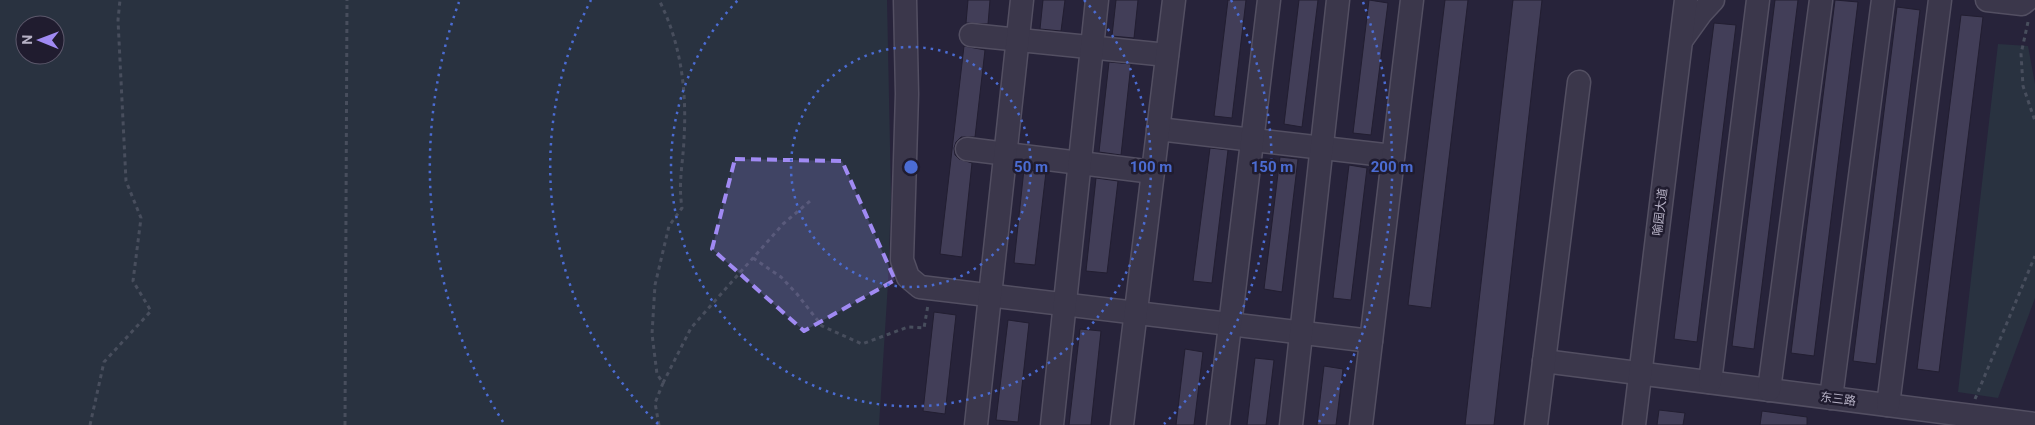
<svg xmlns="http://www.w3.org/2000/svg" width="2035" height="425" font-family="Roboto,'Noto Sans SC',sans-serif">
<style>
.green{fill:#293240;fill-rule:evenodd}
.building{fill:#423e58;stroke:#221e31}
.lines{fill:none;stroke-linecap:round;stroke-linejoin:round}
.minor-casing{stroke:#534f62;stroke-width:25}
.path{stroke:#484e5d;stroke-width:3;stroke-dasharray:4 4;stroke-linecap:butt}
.minor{stroke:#3b374b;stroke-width:22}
.marked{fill:#a08af3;fill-opacity:0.2;stroke:#a08af3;stroke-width:4;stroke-dasharray:10 6;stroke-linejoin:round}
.ring{fill:none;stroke:#4b6cd3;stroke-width:2.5;stroke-dasharray:2.5 5}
.labels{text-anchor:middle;stroke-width:5;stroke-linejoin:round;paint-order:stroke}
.street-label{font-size:12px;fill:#b7b2c6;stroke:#201c2f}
.centre{fill:#4b6cd3;stroke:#201c2f;stroke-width:2.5}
.ring-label{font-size:15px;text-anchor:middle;font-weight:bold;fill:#4b6cd3;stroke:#201c2f;stroke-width:5;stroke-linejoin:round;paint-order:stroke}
</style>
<rect width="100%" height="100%" fill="#27233a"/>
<g class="green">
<path d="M0,0H887L891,196L888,283L879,425H0ZM25,25H55V55H25Z"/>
<polygon points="1998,44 2028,46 2035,84 2035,298 1998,398 1958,392"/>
</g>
<g class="building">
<polygon points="968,0 990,0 988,24 966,23"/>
<polygon points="1043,0 1065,0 1061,31 1040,29"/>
<polygon points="1116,0 1138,0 1134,38 1112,36"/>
<polygon points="1228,0 1246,0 1232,118 1214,116"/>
<polygon points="1299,0 1318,0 1302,127 1284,124"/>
<polygon points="1369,0 1388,3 1371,135 1353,133"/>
<polygon points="1445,0 1468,0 1431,308 1408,305"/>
<polygon points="1513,0 1542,0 1494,425 1465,425"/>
<polygon points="1775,0 1798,0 1754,349 1732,346"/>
<polygon points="1835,0 1858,2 1814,356 1791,353"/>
<polygon points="1897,7 1920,10 1876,364 1853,361"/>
<polygon points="1961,15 1983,17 1939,372 1917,369"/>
<polygon points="1714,23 1736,25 1697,342 1674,339"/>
<polygon points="964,46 985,50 975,137 961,137 956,142 954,148 955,155 959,159 972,163 962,257 940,254"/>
<polygon points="1109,62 1131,64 1121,155 1099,152"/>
<polygon points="1210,148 1228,150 1212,283 1193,281"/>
<polygon points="1280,157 1298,159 1282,292 1264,289"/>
<polygon points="1349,165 1367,168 1351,300 1333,298"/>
<polygon points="1024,169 1046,172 1035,265 1014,263"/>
<polygon points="1096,178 1118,181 1107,273 1086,271"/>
<polygon points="934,312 956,315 945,414 923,411"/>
<polygon points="1008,320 1029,323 1018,422 996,420"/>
<polygon points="1080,329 1101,331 1091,425 1069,425"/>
<polygon points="1185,349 1203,352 1194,425 1176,425"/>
<polygon points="1255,358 1274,360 1266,425 1247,425"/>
<polygon points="1324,366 1343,369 1336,425 1317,425"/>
<polygon points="1659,410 1685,413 1683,425 1657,425"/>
<polygon points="1762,411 1807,417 1807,425 1760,425"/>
</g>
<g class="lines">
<defs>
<g id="minor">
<polyline points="905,0 907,94 902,260 908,277 920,287 1371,341"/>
<polyline points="1987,0 2022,4 2027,0"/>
<polyline points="971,35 1167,55"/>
<polyline points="1683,38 1701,13 1713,0"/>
<polyline points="1158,129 1393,156"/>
<polyline points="967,149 1153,172"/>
<polyline points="1544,361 2035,424"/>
<polyline points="1710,382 1758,0"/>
<polyline points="1769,390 1821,0"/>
<polyline points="1831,398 1883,0"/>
<polyline points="1888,405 1940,0"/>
<polyline points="976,425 1022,0"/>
<polyline points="1052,425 1097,0"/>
<polyline points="1122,425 1174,0"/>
<polyline points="1218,425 1269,0"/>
<polyline points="1291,425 1338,0"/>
<polyline points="1361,425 1412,0"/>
<polyline points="1536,425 1579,82"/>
<polyline points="1634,425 1686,0"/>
</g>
</defs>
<use href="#minor" class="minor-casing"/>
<g class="path">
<polyline points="2028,22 2021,54 2023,86 2035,121"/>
<polyline points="753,258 781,277 797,294 822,326 862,344 908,327 924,328 928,305"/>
<polyline points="663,383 691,328 783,224 810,201"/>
<polyline points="1975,399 2035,256"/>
<polyline points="90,425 104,362 151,311 133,281 141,218 126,181 118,20 120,0"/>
<polyline points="345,425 347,0"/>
<path d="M659,425L655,403L663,383L657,374L652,334L655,285L669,226L682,208C678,182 683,164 684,139C687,91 681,43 659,0"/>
</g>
<use href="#minor" class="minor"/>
</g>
<path class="marked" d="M735,159L842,161L895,280L804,331L712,249Z"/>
<g class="ring">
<circle cx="911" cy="167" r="120"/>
<path d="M1084 0A240 240 0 1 1 738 0"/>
<path d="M658 424A361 361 0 0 1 591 0M1231 0A361 361 0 0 1 1164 424"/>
<path d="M503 422A481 481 0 0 1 459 2M1363 2A481 481 0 0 1 1319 422"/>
</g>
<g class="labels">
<g class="street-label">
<text transform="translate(1660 212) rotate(-83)" y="4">喻园大道</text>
<text transform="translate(1838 399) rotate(7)" y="4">东三路</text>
</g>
</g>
<circle cx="911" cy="167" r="8" class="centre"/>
<g class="ring-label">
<text x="1031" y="172">50 m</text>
<text x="1151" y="172">100 m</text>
<text x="1272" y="172">150 m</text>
<text x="1392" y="172">200 m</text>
</g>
<g transform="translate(40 40) rotate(271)"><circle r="24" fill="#201c2f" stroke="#5c586b"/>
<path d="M0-4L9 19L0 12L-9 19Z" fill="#a08af3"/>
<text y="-8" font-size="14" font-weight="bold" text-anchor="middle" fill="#b7b2c6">N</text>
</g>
</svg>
